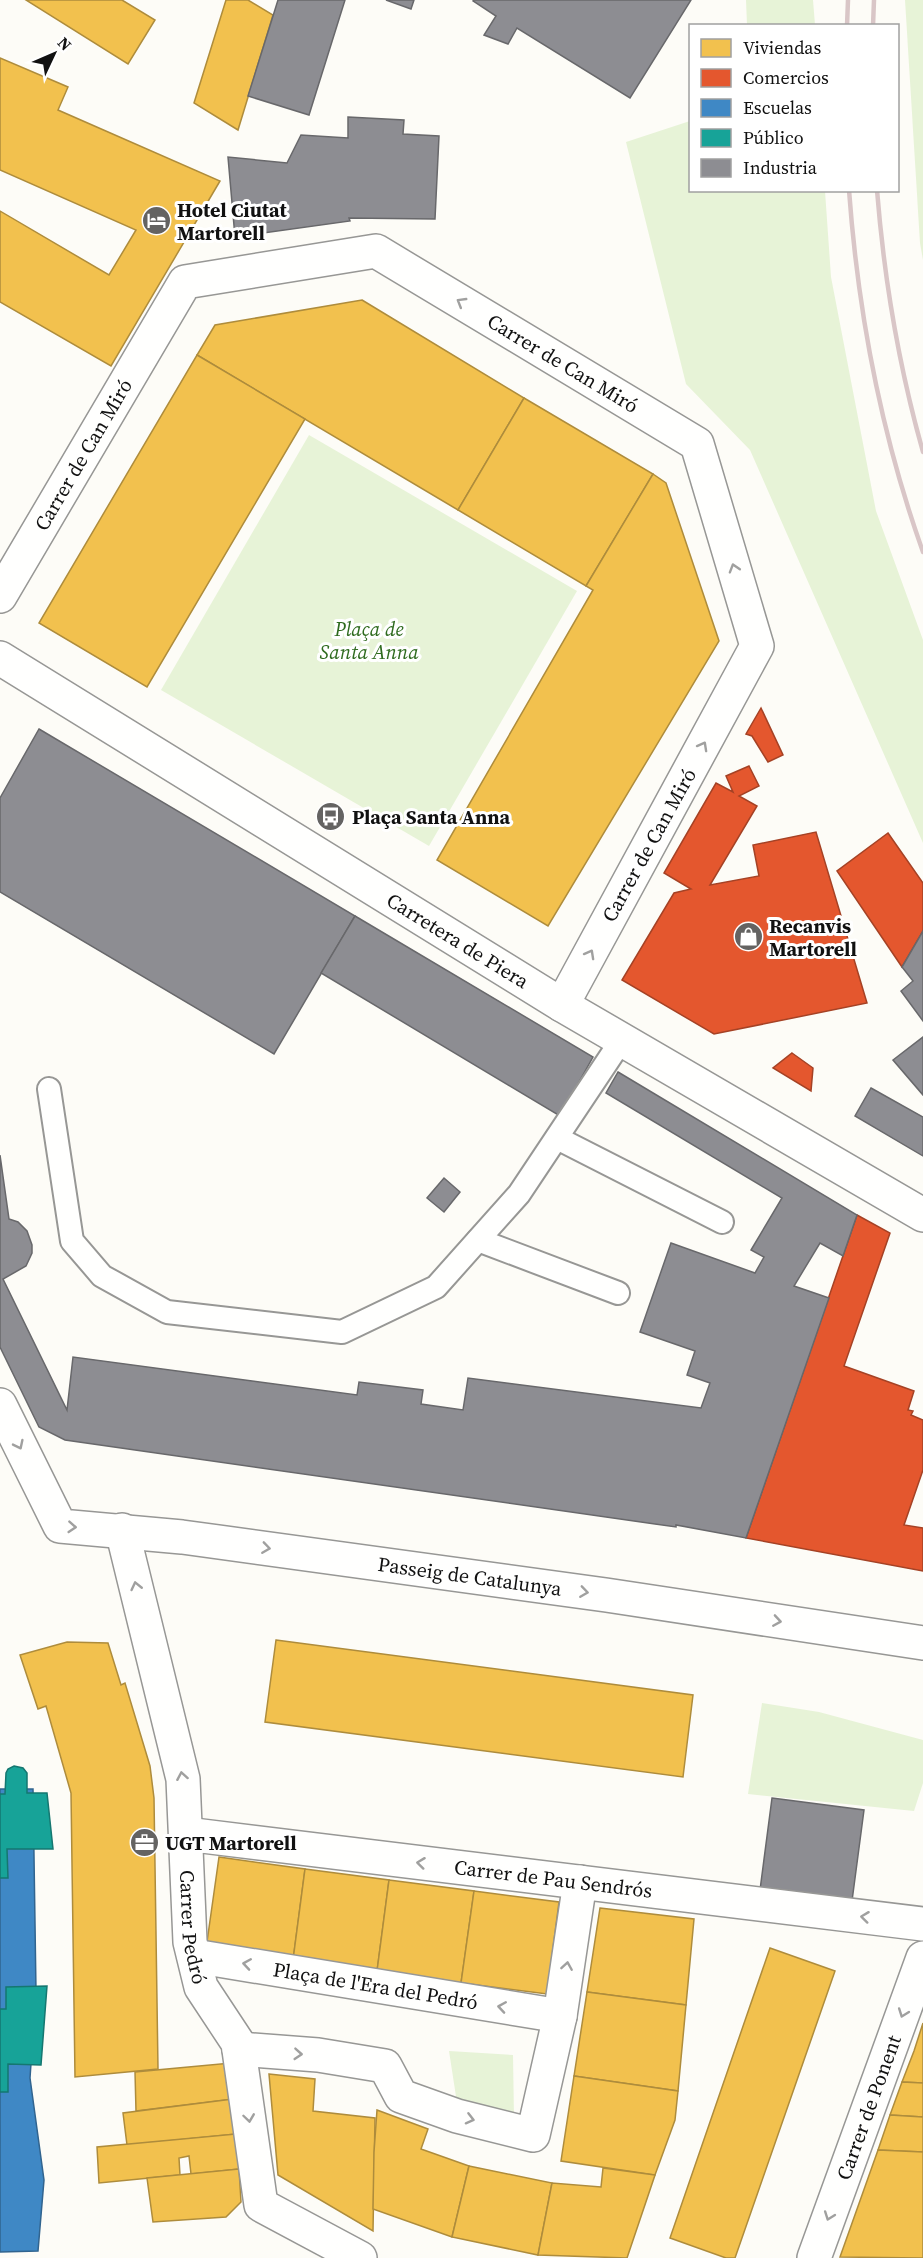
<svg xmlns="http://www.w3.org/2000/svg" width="923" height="2258" font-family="'Source Serif 4',serif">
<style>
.green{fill:#e7f3d7}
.homes{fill:#f2c14e;stroke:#ae8c3c;stroke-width:1.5}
.shops{fill:#e4572e;stroke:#a54225;stroke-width:1.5}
.schools{fill:#3f88c5;stroke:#31648f;stroke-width:1.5}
.public{fill:#17a398;stroke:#157770;stroke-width:1.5}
.industry{fill:#8d8d92;stroke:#68686b;stroke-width:1.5}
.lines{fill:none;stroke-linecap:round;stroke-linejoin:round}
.lane-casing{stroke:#979795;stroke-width:26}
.street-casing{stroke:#979795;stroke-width:36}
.lane{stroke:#fffffe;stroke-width:22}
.street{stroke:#fffffe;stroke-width:33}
.rail{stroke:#d9c6c7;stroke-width:4.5}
.oneway{stroke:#a0a09f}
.labels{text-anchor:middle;stroke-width:6;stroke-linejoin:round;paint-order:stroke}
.poi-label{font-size:20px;font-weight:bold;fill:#111;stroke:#fff;text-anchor:start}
.street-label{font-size:20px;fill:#111;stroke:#fff}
.park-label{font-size:20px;font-style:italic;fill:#2f6b1f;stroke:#fff}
</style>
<rect width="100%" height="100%" fill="#fdfcf7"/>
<g class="green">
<polygon points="746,0 813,0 815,25 747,25"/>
<polygon points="905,0 923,0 923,260 920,243"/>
<polygon points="690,121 690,190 825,191 831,277 876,511 923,640 923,843 750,450 686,384 626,142"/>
<polygon points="309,435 577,591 429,846 161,690"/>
<polygon points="762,1703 819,1712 923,1740 923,1783 914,1811 748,1794"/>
<polygon points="449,2051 513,2055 514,2118 457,2103"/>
</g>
<g class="homes">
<polygon points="26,0 122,0 155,20 128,64"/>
<polygon points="226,0 248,0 273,15 238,130 194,103"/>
<polygon points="0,58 68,87 58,110 220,181 111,366 0,302 0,211 109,275 136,230 0,170"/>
<polygon points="362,300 524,398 458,510 197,355 215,325"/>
<polygon points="197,355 305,419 147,687 39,623"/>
<polygon points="524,398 653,474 586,586 458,510"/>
<polygon points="653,474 666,483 719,641 548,926 437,860 593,590 586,586"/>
<polygon points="276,1640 693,1695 683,1777 265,1722"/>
<polygon points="67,1642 108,1643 121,1685 125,1683 150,1766 154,1798 158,2069 75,2077 71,1793 46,1706 38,1709 20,1655"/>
<polygon points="219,1857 305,1869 293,1960 206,1949"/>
<polygon points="305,1869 389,1880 377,1971 293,1960"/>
<polygon points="389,1880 474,1891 461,1983 377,1971"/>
<polygon points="474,1891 559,1902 547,1994 461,1983"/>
<polygon points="600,1908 694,1919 686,2005 587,1992"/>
<polygon points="770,1948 835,1971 735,2258 726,2258 670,2238"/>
<polygon points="587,1992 686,2005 678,2091 574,2076"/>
<polygon points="923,2023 923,2083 902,2082 914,2051"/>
<polygon points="231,2063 233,2099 136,2111 135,2072"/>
<polygon points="269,2074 315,2079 313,2111 375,2118 373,2231 278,2175"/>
<polygon points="574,2076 678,2091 675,2120 655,2175 561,2161"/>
<polygon points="902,2082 923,2083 923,2117 890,2115"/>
<polygon points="233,2099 236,2134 127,2145 123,2113"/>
<polygon points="377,2110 428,2129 421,2149 469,2166 452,2237 373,2209 374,2152"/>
<polygon points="890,2115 923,2117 923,2152 878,2150"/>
<polygon points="236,2134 239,2169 191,2174 189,2156 179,2158 180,2175 99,2183 97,2147"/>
<polygon points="878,2150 923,2152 923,2258 840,2257"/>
<polygon points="469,2166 552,2183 538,2255 452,2237"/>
<polygon points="603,2168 655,2175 627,2258 538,2255 552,2183 601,2187"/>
<polygon points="239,2169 241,2202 226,2217 153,2222 147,2178"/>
</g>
<g class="shops">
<polygon points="761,708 783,755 768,762 752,736 746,734"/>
<polygon points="749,766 759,786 739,796 757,806 710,885 759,876 753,845 816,832 867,1003 714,1034 622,980 674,893 691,889 664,873 716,783 733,792 726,776"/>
<polygon points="888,833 923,883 923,931 902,967 837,871"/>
<polygon points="792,1053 813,1068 811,1091 773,1068"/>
<polygon points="857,1215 890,1233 844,1366 914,1391 908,1410 913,1411 911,1415 923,1420 923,1470 904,1525 923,1528 923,1571 746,1538"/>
</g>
<polygon class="schools" points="0,1789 33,1789 36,1991 30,2078 44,2180 38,2251 0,2252"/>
<g class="public">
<polygon points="14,1766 23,1768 27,1773 27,1793 47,1793 53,1849 7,1849 8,1878 0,1878 0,1794 5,1794 6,1773 8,1769"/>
<polygon points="47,1986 41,2065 8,2064 8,2092 0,2092 0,2009 6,2009 6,1987"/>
</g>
<g class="industry">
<polygon points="278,0 345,0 309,115 248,96"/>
<polygon points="386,0 414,0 411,9"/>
<polygon points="474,0 691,0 630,98 517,28 508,44 484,35 496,16 473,1"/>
<polygon points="348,117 404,120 403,134 439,136 435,219 349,218 350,221 235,237 228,157 287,163 301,135 348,138"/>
<polygon points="39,729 355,916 274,1054 0,892 0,798"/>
<polygon points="355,916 593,1057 560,1116 321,973"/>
<polygon points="923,931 923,1021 901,991 913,981 902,967"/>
<polygon points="923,1037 923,1095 893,1060"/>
<polygon points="618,1072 857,1215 843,1256 820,1243 794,1286 829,1298 746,1538 676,1525 676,1527 65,1440 39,1427 0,1347 0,1155 9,1219 18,1222 27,1231 32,1245 32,1253 26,1266 3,1279 67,1410 73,1357 357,1395 359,1382 423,1390 421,1404 463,1410 468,1378 701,1408 710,1383 687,1375 695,1351 640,1332 671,1243 755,1273 764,1257 751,1250 782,1198 606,1093"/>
<polygon points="871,1088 923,1117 923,1156 855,1116"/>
<polygon points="444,1178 460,1192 444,1212 427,1198"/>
<polygon points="772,1798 864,1810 852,1901 760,1890"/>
</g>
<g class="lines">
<defs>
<g id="lane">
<polyline points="49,1089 72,1241 102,1276 167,1312 342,1332 436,1287 519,1194 621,1041"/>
<polyline points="557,1138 722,1222"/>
<polyline points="478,1240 618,1293"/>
</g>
<g id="street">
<path id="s1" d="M0,596L185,282L376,251L697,444L757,646L562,1005"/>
<path id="s2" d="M0,658L562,1005L923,1215"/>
<path id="s3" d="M0,1405L60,1526L182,1537L606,1595L923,1643"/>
<path id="s4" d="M122,1530L183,1779L190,1942L201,1987L238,2043L261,2205L360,2258"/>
<path id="s5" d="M186,1834L923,1924"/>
<path id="s6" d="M194,1956L560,2016"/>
<polyline points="239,2049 318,2055 385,2066 401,2096 457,2116 533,2135 560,2016 580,1882"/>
<path id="s7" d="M814,2258L923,1958"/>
</g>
</defs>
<use href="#lane" class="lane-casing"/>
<use href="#street" class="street-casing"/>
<use href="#lane" class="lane"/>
<use href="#street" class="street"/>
<g class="rail">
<polyline points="847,26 848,0"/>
<polyline points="873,26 874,0"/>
<path d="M849,190C858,313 882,437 923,552"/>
<path d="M877,190C884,278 899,367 923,452"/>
</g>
</g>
<defs><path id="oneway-chevron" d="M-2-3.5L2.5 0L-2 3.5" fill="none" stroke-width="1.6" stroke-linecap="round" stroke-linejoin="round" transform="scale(1.5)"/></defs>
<g class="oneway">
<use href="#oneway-chevron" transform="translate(461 302) rotate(-149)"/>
<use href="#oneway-chevron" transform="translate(734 568) rotate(-107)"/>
<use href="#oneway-chevron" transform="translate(703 746) rotate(-61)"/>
<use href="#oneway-chevron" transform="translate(590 954) rotate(-61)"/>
<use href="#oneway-chevron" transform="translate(19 1445) rotate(64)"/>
<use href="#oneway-chevron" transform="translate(72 1527) rotate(4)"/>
<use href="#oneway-chevron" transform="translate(266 1548) rotate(8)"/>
<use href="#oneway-chevron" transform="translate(136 1586) rotate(-103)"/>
<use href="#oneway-chevron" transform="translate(584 1592) rotate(8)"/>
<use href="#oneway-chevron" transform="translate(777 1621) rotate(9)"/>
<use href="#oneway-chevron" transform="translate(182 1776) rotate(-100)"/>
<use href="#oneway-chevron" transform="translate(421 1863) rotate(-173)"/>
<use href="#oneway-chevron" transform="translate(865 1917) rotate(-173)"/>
<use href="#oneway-chevron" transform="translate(247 1964) rotate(-171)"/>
<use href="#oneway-chevron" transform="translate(567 1966) rotate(-81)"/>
<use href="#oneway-chevron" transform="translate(502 2007) rotate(-171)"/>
<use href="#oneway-chevron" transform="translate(903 2013) rotate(110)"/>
<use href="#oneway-chevron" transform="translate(298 2054) rotate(4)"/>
<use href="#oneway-chevron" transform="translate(249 2118) rotate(82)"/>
<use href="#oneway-chevron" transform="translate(470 2119) rotate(14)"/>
<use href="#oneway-chevron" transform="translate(829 2216) rotate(110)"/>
</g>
<defs>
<symbol id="hotel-disc" viewBox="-11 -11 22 22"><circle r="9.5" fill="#646362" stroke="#fff"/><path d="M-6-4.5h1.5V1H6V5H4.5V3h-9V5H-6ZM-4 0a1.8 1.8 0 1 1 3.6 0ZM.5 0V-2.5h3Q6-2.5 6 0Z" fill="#fff"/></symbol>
<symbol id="bus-disc" viewBox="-11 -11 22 22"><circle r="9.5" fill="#646362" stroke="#fff"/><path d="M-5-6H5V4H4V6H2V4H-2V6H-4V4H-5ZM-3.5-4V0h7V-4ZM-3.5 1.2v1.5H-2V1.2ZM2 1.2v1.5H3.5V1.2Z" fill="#fff"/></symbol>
<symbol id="shop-disc" viewBox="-11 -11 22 22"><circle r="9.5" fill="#646362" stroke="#fff"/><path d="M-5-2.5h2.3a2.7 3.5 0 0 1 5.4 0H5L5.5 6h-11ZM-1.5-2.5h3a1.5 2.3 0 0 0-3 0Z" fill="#fff"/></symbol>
<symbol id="office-disc" viewBox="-11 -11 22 22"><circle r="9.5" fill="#646362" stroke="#fff"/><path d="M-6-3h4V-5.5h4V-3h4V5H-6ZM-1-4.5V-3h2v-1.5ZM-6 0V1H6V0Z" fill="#fff"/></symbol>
</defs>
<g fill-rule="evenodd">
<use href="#hotel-disc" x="140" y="204" width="33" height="33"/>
<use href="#bus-disc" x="314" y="800" width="33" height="33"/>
<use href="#shop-disc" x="732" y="920" width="33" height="33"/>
<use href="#office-disc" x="128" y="1826" width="33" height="33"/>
</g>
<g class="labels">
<g class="poi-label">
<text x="177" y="217">Hotel Ciutat<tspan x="177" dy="23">Martorell</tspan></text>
<text x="352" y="824">Plaça Santa Anna</text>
<text x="769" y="933">Recanvis<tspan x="769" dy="23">Martorell</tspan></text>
<text x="165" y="1850">UGT Martorell</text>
</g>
<g class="street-label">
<text dy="7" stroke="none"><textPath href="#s1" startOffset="776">Carrer de Can Miró</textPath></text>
<text dy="7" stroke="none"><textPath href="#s1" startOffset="164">Carrer de Can Miró</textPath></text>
<text transform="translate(649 845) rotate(-61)" y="7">Carrer de Can Miró</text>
<text dy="7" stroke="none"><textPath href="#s2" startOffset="538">Carretera de Piera</textPath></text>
<text dy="7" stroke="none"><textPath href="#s3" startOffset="548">Passeig de Catalunya</textPath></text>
<text dy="7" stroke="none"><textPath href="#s5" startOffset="370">Carrer de Pau Sendrós</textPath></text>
<text dy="7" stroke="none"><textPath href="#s4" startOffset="405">Carrer Pedró</textPath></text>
<text dy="7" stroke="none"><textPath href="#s6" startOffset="184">Plaça de l'Era del Pedró</textPath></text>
<text dy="7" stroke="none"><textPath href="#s7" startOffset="160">Carrer de Ponent</textPath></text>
</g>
<g class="park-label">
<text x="369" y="636">Plaça de<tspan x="369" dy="23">Santa Anna</tspan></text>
</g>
</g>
<rect x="689" y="24" width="210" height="168" fill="#ffffff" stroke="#a0a0a0" stroke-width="1.5"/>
<rect x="701" y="39" width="30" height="18" fill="#f2c14e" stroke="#a0a0a0" stroke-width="1.5"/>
<text x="743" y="54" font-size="18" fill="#111111">Viviendas</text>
<rect x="701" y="69" width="30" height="18" fill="#e4572e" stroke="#a0a0a0" stroke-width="1.5"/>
<text x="743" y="84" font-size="18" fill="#111111">Comercios</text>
<rect x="701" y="99" width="30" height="18" fill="#3f88c5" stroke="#a0a0a0" stroke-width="1.5"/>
<text x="743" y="114" font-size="18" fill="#111111">Escuelas</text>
<rect x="701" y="129" width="30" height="18" fill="#17a398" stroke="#a0a0a0" stroke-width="1.5"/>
<text x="743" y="144" font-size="18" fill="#111111">Público</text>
<rect x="701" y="159" width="30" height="18" fill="#8d8d92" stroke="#a0a0a0" stroke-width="1.5"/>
<text x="743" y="174" font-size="18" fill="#111111">Industria</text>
<g transform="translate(54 54) rotate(46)" stroke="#ffffff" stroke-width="4.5" paint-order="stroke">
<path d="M0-4.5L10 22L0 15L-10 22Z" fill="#111111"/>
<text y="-9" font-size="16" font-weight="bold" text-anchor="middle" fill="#111111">N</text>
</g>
</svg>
